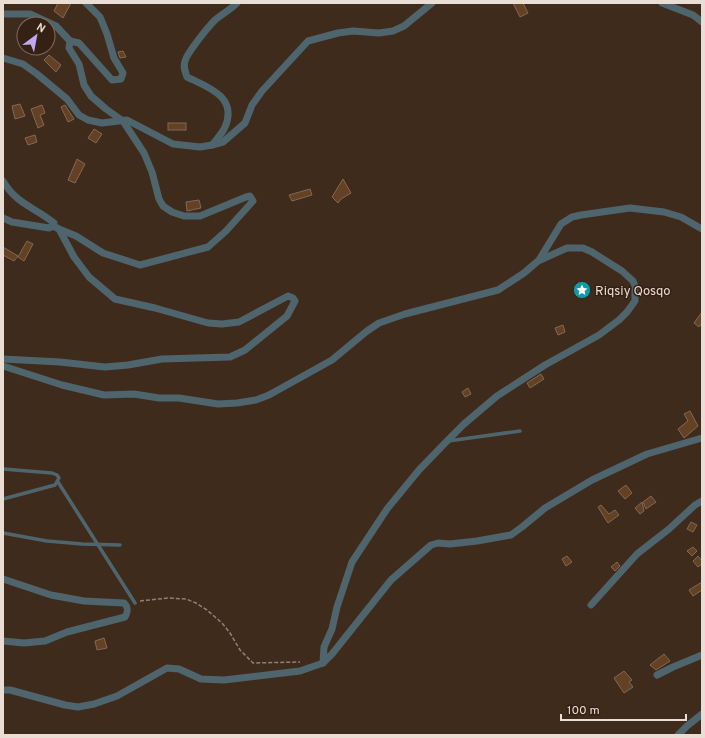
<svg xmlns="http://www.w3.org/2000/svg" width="705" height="738" font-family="Overpass,sans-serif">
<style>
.building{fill:#654124;stroke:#806959}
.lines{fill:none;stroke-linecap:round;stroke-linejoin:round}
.path{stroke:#918074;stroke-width:1.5;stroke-dasharray:4 2;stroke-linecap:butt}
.service{stroke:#4f656d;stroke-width:3.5}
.minor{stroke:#4f656d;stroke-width:7}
.labels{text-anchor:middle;stroke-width:3;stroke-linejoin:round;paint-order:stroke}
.poi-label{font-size:13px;fill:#eaddd4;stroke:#342113;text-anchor:start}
</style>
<rect width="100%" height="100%" fill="#3f2b1c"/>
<g class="building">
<polygon points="58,3 71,3 63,18 54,11"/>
<polygon points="513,3 523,3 528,13 520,17"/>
<polygon points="48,28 54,31 48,43"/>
<polygon points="123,51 126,57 120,58 118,52"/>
<polygon points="49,55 61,65 56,72 44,60"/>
<polygon points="20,104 25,116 15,119 12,106"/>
<polygon points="42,105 45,113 40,115 44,125 38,128 31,109"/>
<polygon points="65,105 74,119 68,122 61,107"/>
<rect x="168" y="123" width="18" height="7"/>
<polygon points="94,129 102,134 96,143 88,138"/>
<polygon points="35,135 37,142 28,145 25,138"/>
<polygon points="77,159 85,164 75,183 68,180"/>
<polygon points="343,179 351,193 341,199 338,203 332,197"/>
<polygon points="310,189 312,195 292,201 289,195"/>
<polygon points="199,200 201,208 187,211 186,202"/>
<polygon points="27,241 33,244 24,261 18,257"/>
<polygon points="3,247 18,256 14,261 3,255"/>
<polygon points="702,312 702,323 699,327 694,323"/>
<polygon points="563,325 565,332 558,335 555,328"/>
<polygon points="541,374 544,379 530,388 527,383"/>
<polygon points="468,388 471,394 465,397 462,392"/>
<polygon points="690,411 698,426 684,438 678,429 688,421 684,414"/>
<polygon points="626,485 632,493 625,499 618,491"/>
<polygon points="651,496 656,502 646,509 643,502"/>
<polygon points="642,502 644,511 640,514 635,508"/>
<polygon points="601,505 609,514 615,510 619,515 608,523 598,507"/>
<polygon points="691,522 697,525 693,532 687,529"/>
<polygon points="693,547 697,551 692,556 687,551"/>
<polygon points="567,556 572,562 566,566 562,559"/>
<polygon points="698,556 702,561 702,564 698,567 693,561"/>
<polygon points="617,562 620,566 615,571 611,567"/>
<polygon points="702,582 702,590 693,596 689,590"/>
<polygon points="104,638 107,648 97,650 95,641"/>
<polygon points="664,654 670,661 656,670 650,665"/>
<polygon points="624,671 632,680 629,682 633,687 624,693 614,678"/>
</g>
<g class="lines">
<polyline class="path" points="140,601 168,598 186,599 196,603 207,610 222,623 230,633 240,650 253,663 300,662"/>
<g class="service">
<polyline points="448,441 520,431"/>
<polyline points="3,469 52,473 57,475 59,478 55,485 3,499"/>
<polyline points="58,482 135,603"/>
<polyline points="3,533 47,541 82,544 120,545"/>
</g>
<g class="minor">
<polyline points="662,3 693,15 702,22"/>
<polyline points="3,14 30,14 56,26 70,41"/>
<path d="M3,58L23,64L37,74L67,99L79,115L88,120L102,123L127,120L173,144L200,147L212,145C216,140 222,134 225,127C238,97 208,87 187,77C185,71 183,67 185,61C187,53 208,27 215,20C222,14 230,10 237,3"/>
<polyline points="212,145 223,142 245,123 252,105 262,91 308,41 338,33 353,31 379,33 393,31 404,26 432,3"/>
<path d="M3,181C17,205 35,207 54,223L53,226L49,228L12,222L3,218"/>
<polyline points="59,229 76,236 103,253 140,265 208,247 226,231 253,201 250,196 246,197 200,216 184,216 172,212 163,206 159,199 152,172 144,153 123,121 106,109 91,96 84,85 79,64 69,48 70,41 79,43 112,80 121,79 123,73 114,58 107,34 100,17 86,3"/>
<polyline points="539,260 561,224 572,217 581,215 630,208 664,212 681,217 702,229"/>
<polyline points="3,359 60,362 105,367 128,365 162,359 230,357 245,350 287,316 295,301 293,298 288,296 239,322 222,324 208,323 155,308 115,299 89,277 74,257 59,229 53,226"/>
<polyline points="3,366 62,385 104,395 134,394 159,398 179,398 218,404 237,403 256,400 269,395 332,360 367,331 379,323 405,314 498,290 524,273 538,261 567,248 583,248 592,252 622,271 633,281 635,286 635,301 627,312 619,320 599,335 545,365 497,396 464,424 447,441 419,470 387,509 352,562 337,607 332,629 324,647 323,663 332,654 391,580 431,545 438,543 450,544 477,541 511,535 522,527 545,508 592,480 647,454 702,438"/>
<path d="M3,579L51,595L84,601L124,603C129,608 128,612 125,617L67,632L45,641L24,643L3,641"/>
<polyline points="591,605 637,554 669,529 695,505 702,501"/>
<polyline points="657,675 673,667 702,655"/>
<polyline points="3,690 10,690 65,705 78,707 94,704 117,696 167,668 179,669 201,679 224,680 300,671 323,663"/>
<polyline points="678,735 687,726 702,714"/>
</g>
</g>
<defs>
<symbol id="sight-disc" viewBox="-11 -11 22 22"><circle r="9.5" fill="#0f9aa8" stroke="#342113"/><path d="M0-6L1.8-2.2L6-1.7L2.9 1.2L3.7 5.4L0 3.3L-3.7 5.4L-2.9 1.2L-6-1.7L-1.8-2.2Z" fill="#fff"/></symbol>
</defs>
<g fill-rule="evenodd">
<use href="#sight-disc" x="572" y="280" width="20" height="20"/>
</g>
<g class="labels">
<g class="poi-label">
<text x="595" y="295">Riqsiy Qosqo</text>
</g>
</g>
<rect width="705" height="738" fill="none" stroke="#eaddd4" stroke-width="8"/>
<g transform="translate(36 36) rotate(32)"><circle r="19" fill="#342113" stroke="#7d6c60"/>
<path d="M0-3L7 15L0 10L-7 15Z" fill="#bfa9f4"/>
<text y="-6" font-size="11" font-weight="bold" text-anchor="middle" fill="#eaddd4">N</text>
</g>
<path d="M561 714v6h125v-6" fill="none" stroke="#eaddd4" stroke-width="2"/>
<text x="567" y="714" font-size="12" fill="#eaddd4" stroke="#342113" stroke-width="3" paint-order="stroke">100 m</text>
</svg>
